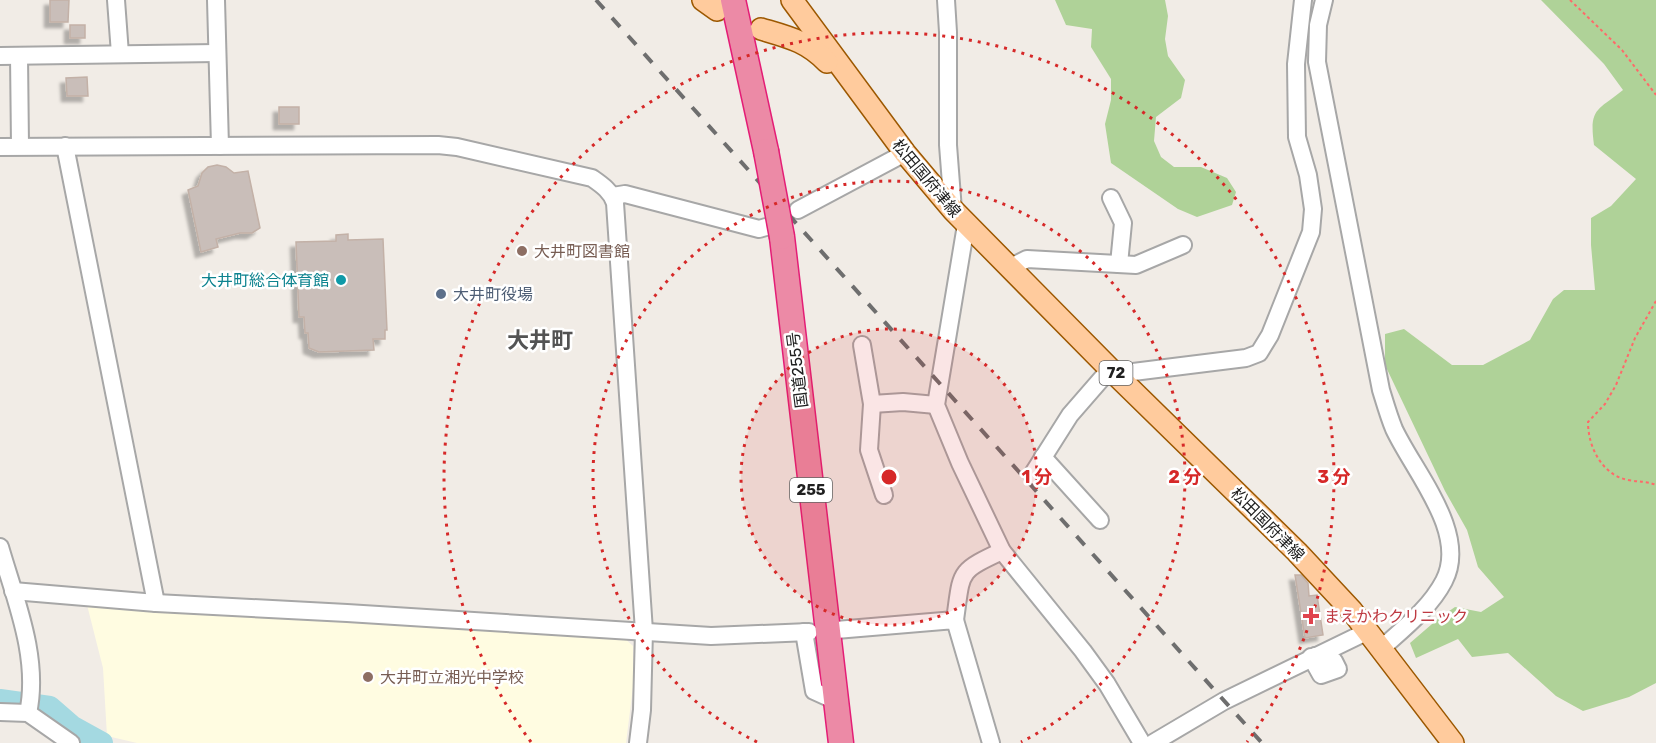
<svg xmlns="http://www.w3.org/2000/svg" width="1656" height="743" font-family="Rubik,'Noto Sans JP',sans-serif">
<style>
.education{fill:#fffce1}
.forest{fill:#afd298}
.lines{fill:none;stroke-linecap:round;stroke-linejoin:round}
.river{stroke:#a4d9e1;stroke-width:22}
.building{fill:#c9beb9;stroke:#c3b1a7;stroke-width:1.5;filter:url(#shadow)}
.minor-casing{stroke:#a7a7a7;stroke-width:20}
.major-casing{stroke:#9c5800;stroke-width:24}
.highway-casing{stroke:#e41d76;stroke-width:27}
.path{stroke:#ff6969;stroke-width:2;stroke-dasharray:3 3;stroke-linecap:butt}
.minor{stroke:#fff;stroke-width:16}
.major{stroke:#ffcb9d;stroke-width:21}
.highway{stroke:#ec8aa6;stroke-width:24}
.rail{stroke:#6e6e6e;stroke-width:4;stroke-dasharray:12 12;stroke-linecap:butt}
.highway-bridge-casing{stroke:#e41d76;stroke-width:27;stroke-linecap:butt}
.highway-bridge{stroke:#ec8aa6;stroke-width:24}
.ring{fill:none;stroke:#d62828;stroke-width:3;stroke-dasharray:3 6}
.education-dot{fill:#8d6e63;stroke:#fff;stroke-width:2}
.culture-dot{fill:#0f9aa8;stroke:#fff;stroke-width:2}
.service-dot{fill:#5c6f8a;stroke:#fff;stroke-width:2}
.health-dot{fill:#e0444e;stroke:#fff;stroke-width:2}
.labels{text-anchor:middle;stroke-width:5;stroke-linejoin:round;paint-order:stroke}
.shield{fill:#fff;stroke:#636363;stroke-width:1.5}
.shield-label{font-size:15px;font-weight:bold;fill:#202020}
.street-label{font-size:16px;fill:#202020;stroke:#fff}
.education-label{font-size:16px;fill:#785e54;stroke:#fff;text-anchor:start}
.culture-label{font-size:16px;fill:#0d838f;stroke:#fff;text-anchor:end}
.service-label{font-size:16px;fill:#4e5e75;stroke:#fff;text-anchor:start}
.health-label{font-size:16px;fill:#be3a42;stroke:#fff;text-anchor:start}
.district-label{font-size:22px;font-weight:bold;fill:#535353;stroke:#fff}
.centre{fill:#d62828;stroke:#fff;stroke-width:3}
.ring-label{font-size:18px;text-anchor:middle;font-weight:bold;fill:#d62828;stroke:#fff;stroke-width:5;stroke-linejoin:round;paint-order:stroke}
</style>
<defs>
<filter id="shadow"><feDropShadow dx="-5.5" dy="5.5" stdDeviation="1.5" flood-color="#0004"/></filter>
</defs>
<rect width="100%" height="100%" fill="#f1ece6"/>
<polygon class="education" points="86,601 623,637 633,646 633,687 626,743 137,743 107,736 103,668"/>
<g class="forest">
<polygon points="1055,0 1165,0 1168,16 1165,39 1168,56 1185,80 1181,98 1156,117 1154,141 1161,157 1174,167 1201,167 1227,178 1236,192 1232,205 1197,217 1178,209 1111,163 1105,124 1111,100 1111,79 1091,47 1092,29 1066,25"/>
<path d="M1541,0H1656V683L1629,697L1583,711L1556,696L1508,653L1472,657L1458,639L1416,658L1410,643L1439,618L1455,607L1481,612L1504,597L1478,567L1467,530L1445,491L1385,365V334L1404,329L1452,365H1483L1530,340L1553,299L1564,290H1595L1591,245V218L1611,206L1636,179L1594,145C1589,108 1597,111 1623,90L1604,64Z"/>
</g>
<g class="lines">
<polyline class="river" points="0,700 50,707 73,727 102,743"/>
</g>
<g class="building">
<polygon points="50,0 69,0 68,22 50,22"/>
<rect x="70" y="25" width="15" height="13"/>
<polygon points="87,77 88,96 67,96 66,78"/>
<rect x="279" y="107" width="20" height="17"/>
<polygon points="217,165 226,167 234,173 248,171 260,228 252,233 240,233 216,239 218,247 201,252 188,190 198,186 202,173 208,167"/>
<polygon points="348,234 348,240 383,239 387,330 385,330 385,339 373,339 374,350 319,352 309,348 308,333 305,333 304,317 299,317 296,242 336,241 336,235"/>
<polygon points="1295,575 1301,575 1308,583 1309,596 1317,595 1323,635 1305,638"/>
</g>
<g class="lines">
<defs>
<g id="minor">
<polyline points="116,0 120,54"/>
<polyline points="216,0 220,146"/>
<polyline points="946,0 948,32 948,145 953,210"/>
<path d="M1324,0L1318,25L1317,62L1381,390C1385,403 1389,417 1394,429C1414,472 1469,533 1444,581C1430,608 1403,629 1381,649"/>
<polyline points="0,56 217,53"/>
<polyline points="19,56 20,146"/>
<polyline points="65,146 156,603"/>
<path d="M0,147L438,145L457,147L592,178C602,185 611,191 615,203L644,631L642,710L638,743"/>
<polyline points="613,196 625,194 759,229 766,227"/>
<polyline points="1111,198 1123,223 1119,264"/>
<polyline points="798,210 905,153"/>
<polyline points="966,225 936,405 960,463 1002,551 1083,651 1107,684 1142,743"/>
<polyline points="1009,268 1027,259 1136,265 1183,245"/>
<polyline points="862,345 872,404 869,450 884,495"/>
<polyline points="1117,374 1246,358 1259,353 1270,335 1311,232 1313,209 1308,175 1297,137 1296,64 1303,0"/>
<polyline points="872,404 903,402 936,405"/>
<polyline points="1043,457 1100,520"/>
<polyline points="1032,475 1070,415 1110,369"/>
<path d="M0,547C15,599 40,658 28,713"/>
<polyline points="13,591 156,603 347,613 711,636 809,632"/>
<path d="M955,620C962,571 957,572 1002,551"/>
<polyline points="836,630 955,620 991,743"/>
<polyline points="804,632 814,691 836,701"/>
<polyline points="1311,657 1321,675 1338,669 1334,661 1321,666 1315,656"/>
<polyline points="0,712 28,713 71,743"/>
<polyline points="1153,743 1224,701 1366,632"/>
</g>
<g id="major">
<polyline points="703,0 717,10"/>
<polyline points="792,0 905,153 953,210 1110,369 1297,552 1352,611 1453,743"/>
<path d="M761,29C788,37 807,41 827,62"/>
</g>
<g id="highway">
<polyline points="733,0 766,151"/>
<polyline points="782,237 841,743"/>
</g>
</defs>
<use href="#minor" class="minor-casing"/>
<use href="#major" class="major-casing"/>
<use href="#highway" class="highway-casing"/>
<g class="path">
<polyline points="1570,0 1622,50 1656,95"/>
<path d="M1656,301L1635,338L1616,385L1605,404L1588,422C1588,447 1602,475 1628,480C1638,482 1646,481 1656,485"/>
</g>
<use href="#minor" class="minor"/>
<use href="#major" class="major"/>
<use href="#highway" class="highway"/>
<polyline class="rail" points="596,0 1262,743"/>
<defs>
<polyline id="highway-bridge" points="766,151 782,237"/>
</defs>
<use href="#highway-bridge" class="highway-bridge-casing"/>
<use href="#highway-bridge" class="highway-bridge"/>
</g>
<circle cx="889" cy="477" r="148" fill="#d62828" fill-opacity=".12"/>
<g class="ring">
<circle cx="889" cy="477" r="148"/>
<path d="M757 742A296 296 0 1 1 1021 742"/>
<path d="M531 742A445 445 0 1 1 1247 742"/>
</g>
<g class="education-dot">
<circle cx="522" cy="251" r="6"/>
<circle cx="368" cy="677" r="6"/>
</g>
<circle class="culture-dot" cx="341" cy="280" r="6"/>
<circle class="service-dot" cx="441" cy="294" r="6"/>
<path class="health-dot" d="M1308 607h6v6h6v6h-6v6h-6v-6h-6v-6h6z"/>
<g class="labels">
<g class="shield">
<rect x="1099.5" y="361" width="33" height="24" rx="4.5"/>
<rect x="790" y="478" width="42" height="24" rx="4.5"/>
</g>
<g class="shield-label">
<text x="1116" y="378">72</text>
<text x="811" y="495">255</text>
</g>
<g class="street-label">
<text transform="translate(927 178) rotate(50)" y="6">松田国府津線</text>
<text transform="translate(797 370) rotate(-97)" y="6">国道255号</text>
<text transform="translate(1268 524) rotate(45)" y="6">松田国府津線</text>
</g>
<g class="education-label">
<text x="534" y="257">大井町図書館</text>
<text x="380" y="683">大井町立湘光中学校</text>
</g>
<g class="culture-label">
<text x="329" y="286">大井町総合体育館</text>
</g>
<g class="service-label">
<text x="453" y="300">大井町役場</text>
</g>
<g class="health-label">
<text x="1324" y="622">まえかわクリニック</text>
</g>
<g class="district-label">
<text x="540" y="348">大井町</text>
</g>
</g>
<circle cx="889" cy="477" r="9" class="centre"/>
<g class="ring-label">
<text x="1037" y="483">1 分</text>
<text x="1185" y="483">2 分</text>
<text x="1334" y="483">3 分</text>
</g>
</svg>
